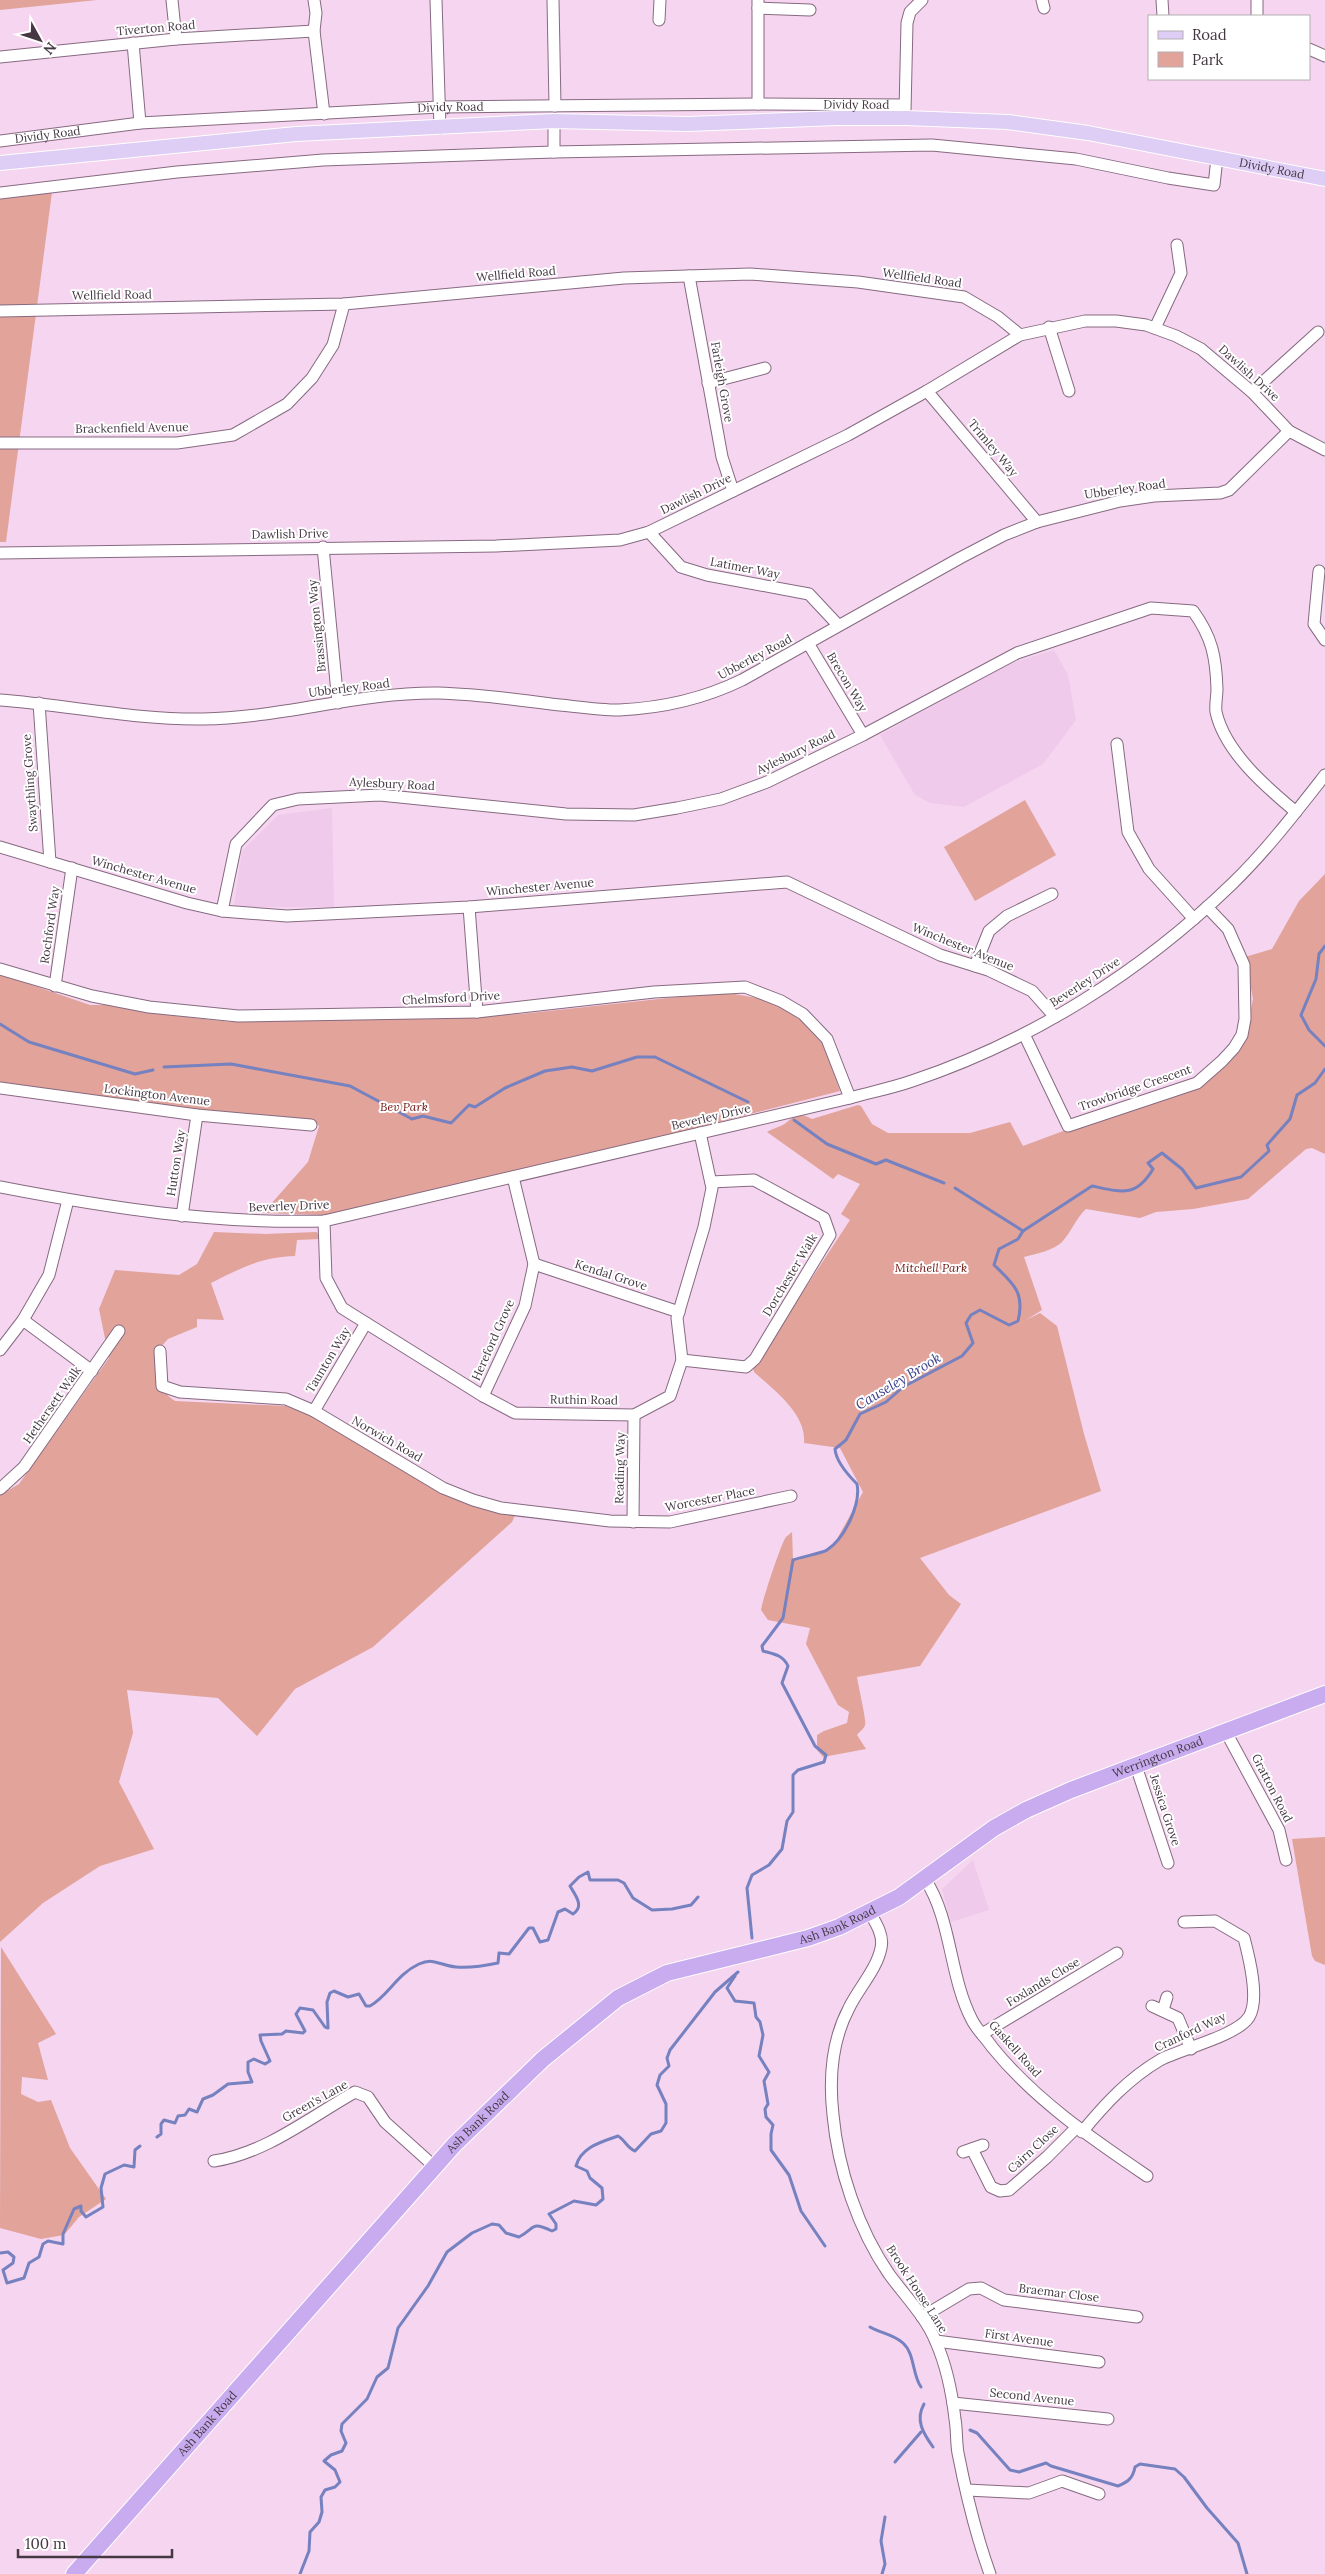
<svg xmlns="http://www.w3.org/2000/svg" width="1325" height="2574" font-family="Lora,serif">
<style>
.built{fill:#f0caea}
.green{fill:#e1a39a}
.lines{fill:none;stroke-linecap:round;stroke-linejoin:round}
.stream{stroke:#7681c0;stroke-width:3}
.minor-casing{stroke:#866a81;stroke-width:13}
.major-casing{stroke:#fff;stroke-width:16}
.highway-casing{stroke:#fff;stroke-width:18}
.minor{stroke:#fff;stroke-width:11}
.major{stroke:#decdf5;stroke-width:14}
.highway{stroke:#c8acef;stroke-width:16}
.labels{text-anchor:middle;stroke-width:4;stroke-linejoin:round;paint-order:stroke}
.street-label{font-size:12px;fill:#453843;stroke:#fff}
.park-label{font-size:12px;font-style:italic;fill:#701410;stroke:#fff}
.water-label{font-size:14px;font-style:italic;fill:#3a418d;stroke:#fff}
</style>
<rect width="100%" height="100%" fill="#f5d5ef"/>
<g class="built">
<polygon points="1054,650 1068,675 1076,720 1043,764 964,807 930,803 915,795 880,735 1005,665"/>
<polygon points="332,808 334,907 257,907 234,905 242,851 278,815"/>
<polygon points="973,1860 989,1910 951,1922 942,1889"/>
</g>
<g class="green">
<polygon points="0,0 97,0 0,10"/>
<polygon points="52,192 6,542 0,542 0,198"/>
<polygon points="1025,800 1056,855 975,901 944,847"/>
<path d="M1325,874V1154L1312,1148L1306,1149L1248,1199L1193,1209L1156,1212L1140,1218L1086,1209C1076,1218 1072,1231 1062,1242C1054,1250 1036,1254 1024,1257L1042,1310L1026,1320L1040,1313L1057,1326L1084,1434L1101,1491L920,1558L949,1595L961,1604L920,1666L857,1677C858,1685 867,1722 865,1725C864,1729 859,1732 857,1735L866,1749L823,1757L817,1750V1735L824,1731L847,1723L849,1712L838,1705L806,1644L810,1628L768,1620L761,1610C762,1601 782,1541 786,1537C788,1535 790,1534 792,1532L793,1559L827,1551L837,1539L863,1492L840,1448L804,1443C807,1414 773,1389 754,1372L753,1368L850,1220L841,1214L860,1184L838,1174L833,1179L767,1132C773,1128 781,1127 786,1123C796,1115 799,1112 812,1119L858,1105L861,1106L872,1124L888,1133H970L1010,1122L1023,1146L1066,1130L1185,1093L1215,1074L1247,1029L1253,999L1245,957L1272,949L1299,901Z"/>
<polygon points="0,974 90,1005 117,1005 177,1016 231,1022 521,1014 723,992 769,1000 802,1021 824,1045 840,1091 613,1149 323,1215 263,1213 308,1162 319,1126 314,1120 240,1115 0,1086"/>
<path d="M214,1232L265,1234L317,1232L320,1239L297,1240L295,1256C261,1257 241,1268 211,1283L224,1320L197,1319V1327L168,1339L158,1350C159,1371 155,1388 175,1401L286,1406L313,1417L458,1500L486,1509L515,1515L512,1522L373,1647L295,1689L257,1736L218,1698L127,1690L133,1733L119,1782L154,1849L100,1866L43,1903L0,1942V1495L19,1484L109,1358L99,1309L115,1270L179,1275L197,1264Z"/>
<polygon points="1325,1837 1325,1965 1315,1961 1312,1956 1292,1839"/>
<polygon points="1,1947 56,2034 38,2043 48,2080 22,2077 21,2094 38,2102 51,2100 70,2148 106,2199 79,2217 64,2235 41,2239 0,2228"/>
</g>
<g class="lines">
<g class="stream">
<polyline points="1325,946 1319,954 1316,979 1301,1015 1309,1030 1325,1046"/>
<polyline points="0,1024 29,1042 135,1074 153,1070"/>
<polyline points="164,1067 231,1064 350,1086 412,1119 423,1116 451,1123 469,1105 475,1107 505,1088 545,1071 572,1067 592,1071 637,1057 655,1057 748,1102"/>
<polyline points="794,1120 827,1144 876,1164 886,1160 944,1183"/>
<polyline points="955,1188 1023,1231"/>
<path d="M752,1938L747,1888L752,1875L769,1865L782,1849L787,1821L793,1812V1775L798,1770L824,1762L826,1755L815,1746L782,1683L788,1666C783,1655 774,1654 763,1651L762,1646L783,1618L793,1560C800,1557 823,1553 827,1550C845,1538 861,1504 857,1484C848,1475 836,1462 835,1449L846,1440L860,1414L886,1402L903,1387L962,1356L973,1343L966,1323L971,1315L980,1310L1009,1325L1018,1321C1025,1293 1014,1284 994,1265L999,1249L1018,1239L1023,1231L1092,1186C1121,1192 1136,1198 1153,1169L1148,1163L1162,1153L1182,1169L1196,1188L1241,1177L1269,1151L1267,1145L1290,1119L1297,1095L1315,1083L1325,1069"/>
<polyline points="735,1976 727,1988 735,2001 754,2003 756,2017 760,2022 763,2035 759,2056 769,2072 764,2081 768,2104 765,2109 766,2117 773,2125 771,2134 771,2150 789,2175 801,2211 825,2246"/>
<path d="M157,2137L161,2134V2124L164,2120L175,2123L178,2116L185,2115L189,2109L197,2112L203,2099L213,2095L228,2084L252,2082L248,2072V2062L254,2059L265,2064L270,2061L261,2041L260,2035L282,2034L286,2031L303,2033L305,2031L296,2014L300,2008L313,2010L325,2027L328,2028L327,2002L330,1993L334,1991L348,1997L359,1994L366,2006H370C388,1996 397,1974 419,1964C435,1957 440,1966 456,1967C470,1968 484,1966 498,1963L499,1953L509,1954L529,1928H533L540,1942L548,1940L558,1912L565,1909L573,1914C585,1906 575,1895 570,1886L579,1877L588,1872L590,1880H618L624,1883L633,1898L652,1910L672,1909L691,1905L698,1897"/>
<polyline points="0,2253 8,2252 14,2257 13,2263 3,2270 7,2283 24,2278 29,2263 39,2257 43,2244 48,2241 63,2244 63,2234 74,2209 81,2206 81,2211 86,2217 103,2207 101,2188 105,2174 124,2165 134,2167 135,2150 140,2146"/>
<path d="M870,2327C880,2333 893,2334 903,2343C915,2354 912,2374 921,2387"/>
<path d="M924,2404C915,2420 923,2433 933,2447"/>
<path d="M970,2430L977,2433L1010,2470L1019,2472L1046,2463L1051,2466L1118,2486C1128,2482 1133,2478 1135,2467L1140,2464L1175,2469L1184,2477L1207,2508L1238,2543L1247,2574"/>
<polyline points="895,2462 921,2432"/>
<path d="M300,2574L309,2551L310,2532L319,2522L322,2512L321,2497L325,2490L335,2487L340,2482L335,2470L324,2461L331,2455L342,2451L346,2443L341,2431L342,2424L367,2399L377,2377L388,2368L398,2328L428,2286L447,2252L472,2233L492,2224L499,2225L506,2233L519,2237C536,2228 530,2221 552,2231L556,2229V2224L549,2214L574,2201L596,2205L603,2199L602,2188L590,2178L587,2171L576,2166C581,2147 601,2142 618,2136C625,2140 627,2148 635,2151L651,2134L661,2131L666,2123V2104L657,2085L660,2075L669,2066L667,2058L670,2050L715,1992L738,1972"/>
<polyline points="882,2574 885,2564 881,2541 885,2517"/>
</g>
<defs>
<g id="minor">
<polyline points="172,0 176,39"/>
<polyline points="314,0 316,13 314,31 324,114"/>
<polyline points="436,0 440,128"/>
<polyline points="553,0 555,106"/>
<polyline points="758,0 758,104"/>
<polyline points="1042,0 1044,8"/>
<polyline points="1162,0 1163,16"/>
<polyline points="758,8 810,10"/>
<polyline points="1257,16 1257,0"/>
<polyline points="659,20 660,0"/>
<polyline points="133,43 140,123"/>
<polyline points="1309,49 1325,56"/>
<polyline points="0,57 176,39 314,31"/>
<polyline points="905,111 907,23 910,12 922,0"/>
<polyline points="554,121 554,152"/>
<path id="s1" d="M0,141L140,123L439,107L758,104L904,105"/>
<polyline points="0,193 177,172 323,160 554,152 932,145 1076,159 1168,178 1214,185 1217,158"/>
<polyline points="689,276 722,457 733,491"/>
<polyline points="0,311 344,304 624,278 750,274 858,282 964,297 998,317 1020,335"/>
<polyline points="1049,327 1069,391"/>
<polyline points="1155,328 1181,273 1177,245"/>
<polyline points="708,383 765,368"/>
<polyline points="927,391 1037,522"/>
<polyline points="1252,392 1318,332"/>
<polyline points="0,443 177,443 233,435 287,404 312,378 333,345 344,304"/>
<polyline points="649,532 681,567 707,575 809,594 838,625"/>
<polyline points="323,547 338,703"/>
<polyline points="0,553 496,546 620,540 649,532 848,435 927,391 1020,335 1085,321 1116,321 1146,325 1176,336 1201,349 1252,392 1289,431 1325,450"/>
<polyline points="1319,571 1314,624 1325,640"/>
<polyline points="808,643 863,735"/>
<path d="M0,700C67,705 135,720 203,719C282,718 359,692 438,693C476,694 514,699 551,704C573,706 596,710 619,710C662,708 703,699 742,680L960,558L1004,535L1037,522L1120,501L1154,496L1220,493L1229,490L1289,431"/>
<polyline points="39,703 50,862"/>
<polyline points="1117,744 1128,832 1149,869 1194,919"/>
<polyline points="0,847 187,903 222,911 287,916 469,907 787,882 940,955 988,970 1032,991 1055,1017"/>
<polyline points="469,907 477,1012"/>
<path d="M222,911L236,844L273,805L298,799L380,795L566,814L634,815L677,808L721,799L767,782L863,735L1017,653L1151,608L1193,611C1212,637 1216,657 1217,689C1217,696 1215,705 1216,712C1225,752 1266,787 1296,812"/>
<polyline points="975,966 989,931 1007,916 1052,894"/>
<polyline points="0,969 92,996 149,1007 238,1016 477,1012 654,992 745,987 781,1001 803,1014 827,1039 850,1098"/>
<polyline points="55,986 72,868"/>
<polyline points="1024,1034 1068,1126 1197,1083 1222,1061 1234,1048 1242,1035 1245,1019 1244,965 1228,929 1207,907"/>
<polyline points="0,1088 197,1115 311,1125"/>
<path d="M0,1187C109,1208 213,1224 324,1221L850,1098C871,1092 892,1088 912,1081C1032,1041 1141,972 1232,884C1266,851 1296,812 1325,775"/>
<polyline points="182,1216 197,1115"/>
<polyline points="324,1221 326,1278 342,1308 483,1396 515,1413 634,1415 670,1396 682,1360 677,1318 704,1227 712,1188 700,1133"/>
<polyline points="534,1264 679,1312"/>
<polyline points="23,1320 92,1371"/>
<polyline points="0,1350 23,1320 49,1275 68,1200"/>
<polyline points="160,1351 162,1386 180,1392 286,1399 314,1411 443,1488 473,1500 501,1508 610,1521 670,1522 791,1496"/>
<polyline points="682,1360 746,1367 755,1359 830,1235 824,1218 754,1180 711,1182"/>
<polyline points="483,1396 525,1306 534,1264 513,1177"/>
<polyline points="314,1411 366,1323"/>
<polyline points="0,1489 24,1467 119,1331"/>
<polyline points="633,1522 634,1415"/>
<polyline points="1226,1732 1279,1830 1286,1860"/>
<polyline points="1136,1766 1168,1863"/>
<path d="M925,1879C952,1920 949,1976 972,2020C977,2030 986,2038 992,2047C1035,2100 1091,2138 1147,2176"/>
<path d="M870,1913C876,1923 884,1936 881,1948C877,1969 858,1989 849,2008C832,2040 829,2079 833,2115C838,2169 858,2229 889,2274C905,2296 926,2317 936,2342C947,2367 952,2393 955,2419C957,2430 956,2442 958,2453C966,2494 976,2535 990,2574"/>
<polyline points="1152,2006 1178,2018 1191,2049"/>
<polyline points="1163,2010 1167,1997"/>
<polyline points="982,2034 1117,1953"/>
<path d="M1082,2132C1105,2104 1128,2079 1160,2060C1180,2049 1237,2036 1249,2017C1260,1999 1249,1957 1244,1938L1215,1921L1184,1922"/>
<polyline points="972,2149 991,2187 1000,2191 1009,2190 1047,2157 1076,2128"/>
<polyline points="963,2152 983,2145"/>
<path d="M214,2161C266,2153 309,2118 355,2092L368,2097L385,2122L435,2167"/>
<polyline points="922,2317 969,2289 981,2288 1004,2300 1137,2317"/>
<polyline points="936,2341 1099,2362"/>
<polyline points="953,2403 1108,2419"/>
<polyline points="967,2490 1029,2493 1062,2481 1099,2494"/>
</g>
<g id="major">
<path id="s2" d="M0,163L296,134L554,121L688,124L837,118H906L1008,122L1088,133L1325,179"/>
</g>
<g id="highway">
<path id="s3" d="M74,2574L454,2145L543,2059L618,1998L667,1973L808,1938L839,1927L899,1897L994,1828L1026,1810L1071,1790L1325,1694"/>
</g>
</defs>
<use href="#minor" class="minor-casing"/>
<use href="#major" class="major-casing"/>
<use href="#highway" class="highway-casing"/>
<use href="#minor" class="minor"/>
<use href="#major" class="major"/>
<use href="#highway" class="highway"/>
</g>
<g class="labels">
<g class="street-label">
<text transform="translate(156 28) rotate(-5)" y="4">Tiverton Road</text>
<text dy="4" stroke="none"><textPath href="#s1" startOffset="858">Dividy Road</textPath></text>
<text dy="4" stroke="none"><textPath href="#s1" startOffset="452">Dividy Road</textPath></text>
<text dy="4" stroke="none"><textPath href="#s1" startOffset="48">Dividy Road</textPath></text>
<text dy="4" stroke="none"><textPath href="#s2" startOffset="1278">Dividy Road</textPath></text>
<text transform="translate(516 274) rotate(-5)" y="4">Wellfield Road</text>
<text transform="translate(922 278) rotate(8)" y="4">Wellfield Road</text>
<text transform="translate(112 295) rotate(-1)" y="4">Wellfield Road</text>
<text transform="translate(1249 373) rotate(42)" y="4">Dawlish Drive</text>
<text transform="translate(722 382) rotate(80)" y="4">Farleigh Grove</text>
<text transform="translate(132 428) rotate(-1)" y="4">Brackenfield Avenue</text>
<text transform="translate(993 448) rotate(50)" y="4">Trimley Way</text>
<text transform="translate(1125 489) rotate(-8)" y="4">Ubberley Road</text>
<text transform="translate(696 494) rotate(-26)" y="4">Dawlish Drive</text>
<text transform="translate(290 534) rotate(-1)" y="4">Dawlish Drive</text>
<text transform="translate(745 568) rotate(11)" y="4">Latimer Way</text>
<text transform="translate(317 626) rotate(-96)" y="4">Brassington Way</text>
<text transform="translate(755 657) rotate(-28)" y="4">Ubberley Road</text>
<text transform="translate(847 682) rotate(59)" y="4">Brecon Way</text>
<text transform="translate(349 688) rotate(-7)" y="4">Ubberley Road</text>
<text transform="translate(796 752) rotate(-26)" y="4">Aylesbury Road</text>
<text transform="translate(30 783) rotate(-94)" y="4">Swaythling Grove</text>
<text transform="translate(392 784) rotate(3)" y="4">Aylesbury Road</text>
<text transform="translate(144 875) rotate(16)" y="4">Winchester Avenue</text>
<text transform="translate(540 887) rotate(-5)" y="4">Winchester Avenue</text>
<text transform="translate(50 925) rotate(-82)" y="4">Rochford Way</text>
<text transform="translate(963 947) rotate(22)" y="4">Winchester Avenue</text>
<text transform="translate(1085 982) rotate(-33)" y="4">Beverley Drive</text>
<text transform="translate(451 998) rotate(-3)" y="4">Chelmsford Drive</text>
<text transform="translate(1135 1088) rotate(-19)" y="4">Trowbridge Crescent</text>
<text transform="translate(157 1095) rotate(7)" y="4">Lockington Avenue</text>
<text transform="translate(711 1117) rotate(-13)" y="4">Beverley Drive</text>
<text transform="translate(176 1163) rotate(-81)" y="4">Hutton Way</text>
<text transform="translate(289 1206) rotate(-2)" y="4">Beverley Drive</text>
<text transform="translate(611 1275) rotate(18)" y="4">Kendal Grove</text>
<text transform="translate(790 1275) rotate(-59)" y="4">Dorchester Walk</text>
<text transform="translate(493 1340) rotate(-66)" y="4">Hereford Grove</text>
<text transform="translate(328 1360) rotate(-59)" y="4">Taunton Way</text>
<text transform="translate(584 1400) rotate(1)" y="4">Ruthin Road</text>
<text transform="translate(52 1405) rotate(-55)" y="4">Hethersett Walk</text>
<text transform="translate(387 1439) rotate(30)" y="4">Norwich Road</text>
<text transform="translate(620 1468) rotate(-89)" y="4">Reading Way</text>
<text transform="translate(710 1499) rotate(-11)" y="4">Worcester Place</text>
<text dy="4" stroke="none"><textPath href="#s3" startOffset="1390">Werrington Road</textPath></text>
<text transform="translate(1272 1788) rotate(63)" y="4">Gratton Road</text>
<text transform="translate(1165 1810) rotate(72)" y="4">Jessica Grove</text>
<text dy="4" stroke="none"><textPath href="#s3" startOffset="1026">Ash Bank Road</textPath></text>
<text transform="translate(1043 1982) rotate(-31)" y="4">Foxlands Close</text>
<text transform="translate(1190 2032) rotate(-25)" y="4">Cranford Way</text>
<text transform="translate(1015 2049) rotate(48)" y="4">Gaskell Road</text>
<text transform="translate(315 2101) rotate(-29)" y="4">Green's Lane</text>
<text dy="4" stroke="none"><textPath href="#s3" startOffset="606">Ash Bank Road</textPath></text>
<text transform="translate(1033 2149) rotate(-43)" y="4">Cairn Close</text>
<text transform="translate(917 2289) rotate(57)" y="4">Brook House Lane</text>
<text transform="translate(1059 2293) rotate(7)" y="4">Braemar Close</text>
<text transform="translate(1019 2338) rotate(8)" y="4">First Avenue</text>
<text transform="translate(1032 2397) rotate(6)" y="4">Second Avenue</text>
<text dy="4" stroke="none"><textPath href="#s3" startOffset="201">Ash Bank Road</textPath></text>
</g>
<g class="park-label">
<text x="404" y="1111">Bev Park</text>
<text x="931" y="1272">Mitchell Park</text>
</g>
<g class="water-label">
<text transform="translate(898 1381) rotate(-31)" y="5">Causeley Brook</text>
</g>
</g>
<rect x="1148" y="15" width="162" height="65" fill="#ffffff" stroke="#b5afb4"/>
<rect x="1158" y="31" width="25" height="8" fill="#decdf5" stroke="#b5afb4"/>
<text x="1192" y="40" font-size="15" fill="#453843">Road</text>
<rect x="1158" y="52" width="25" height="15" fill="#e1a39a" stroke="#b5afb4"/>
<text x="1192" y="65" font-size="15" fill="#453843">Park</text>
<g transform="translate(40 40) rotate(130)" stroke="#ffffff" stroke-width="4" paint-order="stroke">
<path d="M0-4L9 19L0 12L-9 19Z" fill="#453843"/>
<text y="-8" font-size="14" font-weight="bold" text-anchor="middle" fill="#453843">N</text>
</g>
<path d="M18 2549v8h154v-8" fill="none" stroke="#453843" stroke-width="2.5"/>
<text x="25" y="2549" font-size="15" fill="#453843" stroke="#ffffff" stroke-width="4" paint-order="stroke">100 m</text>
</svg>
